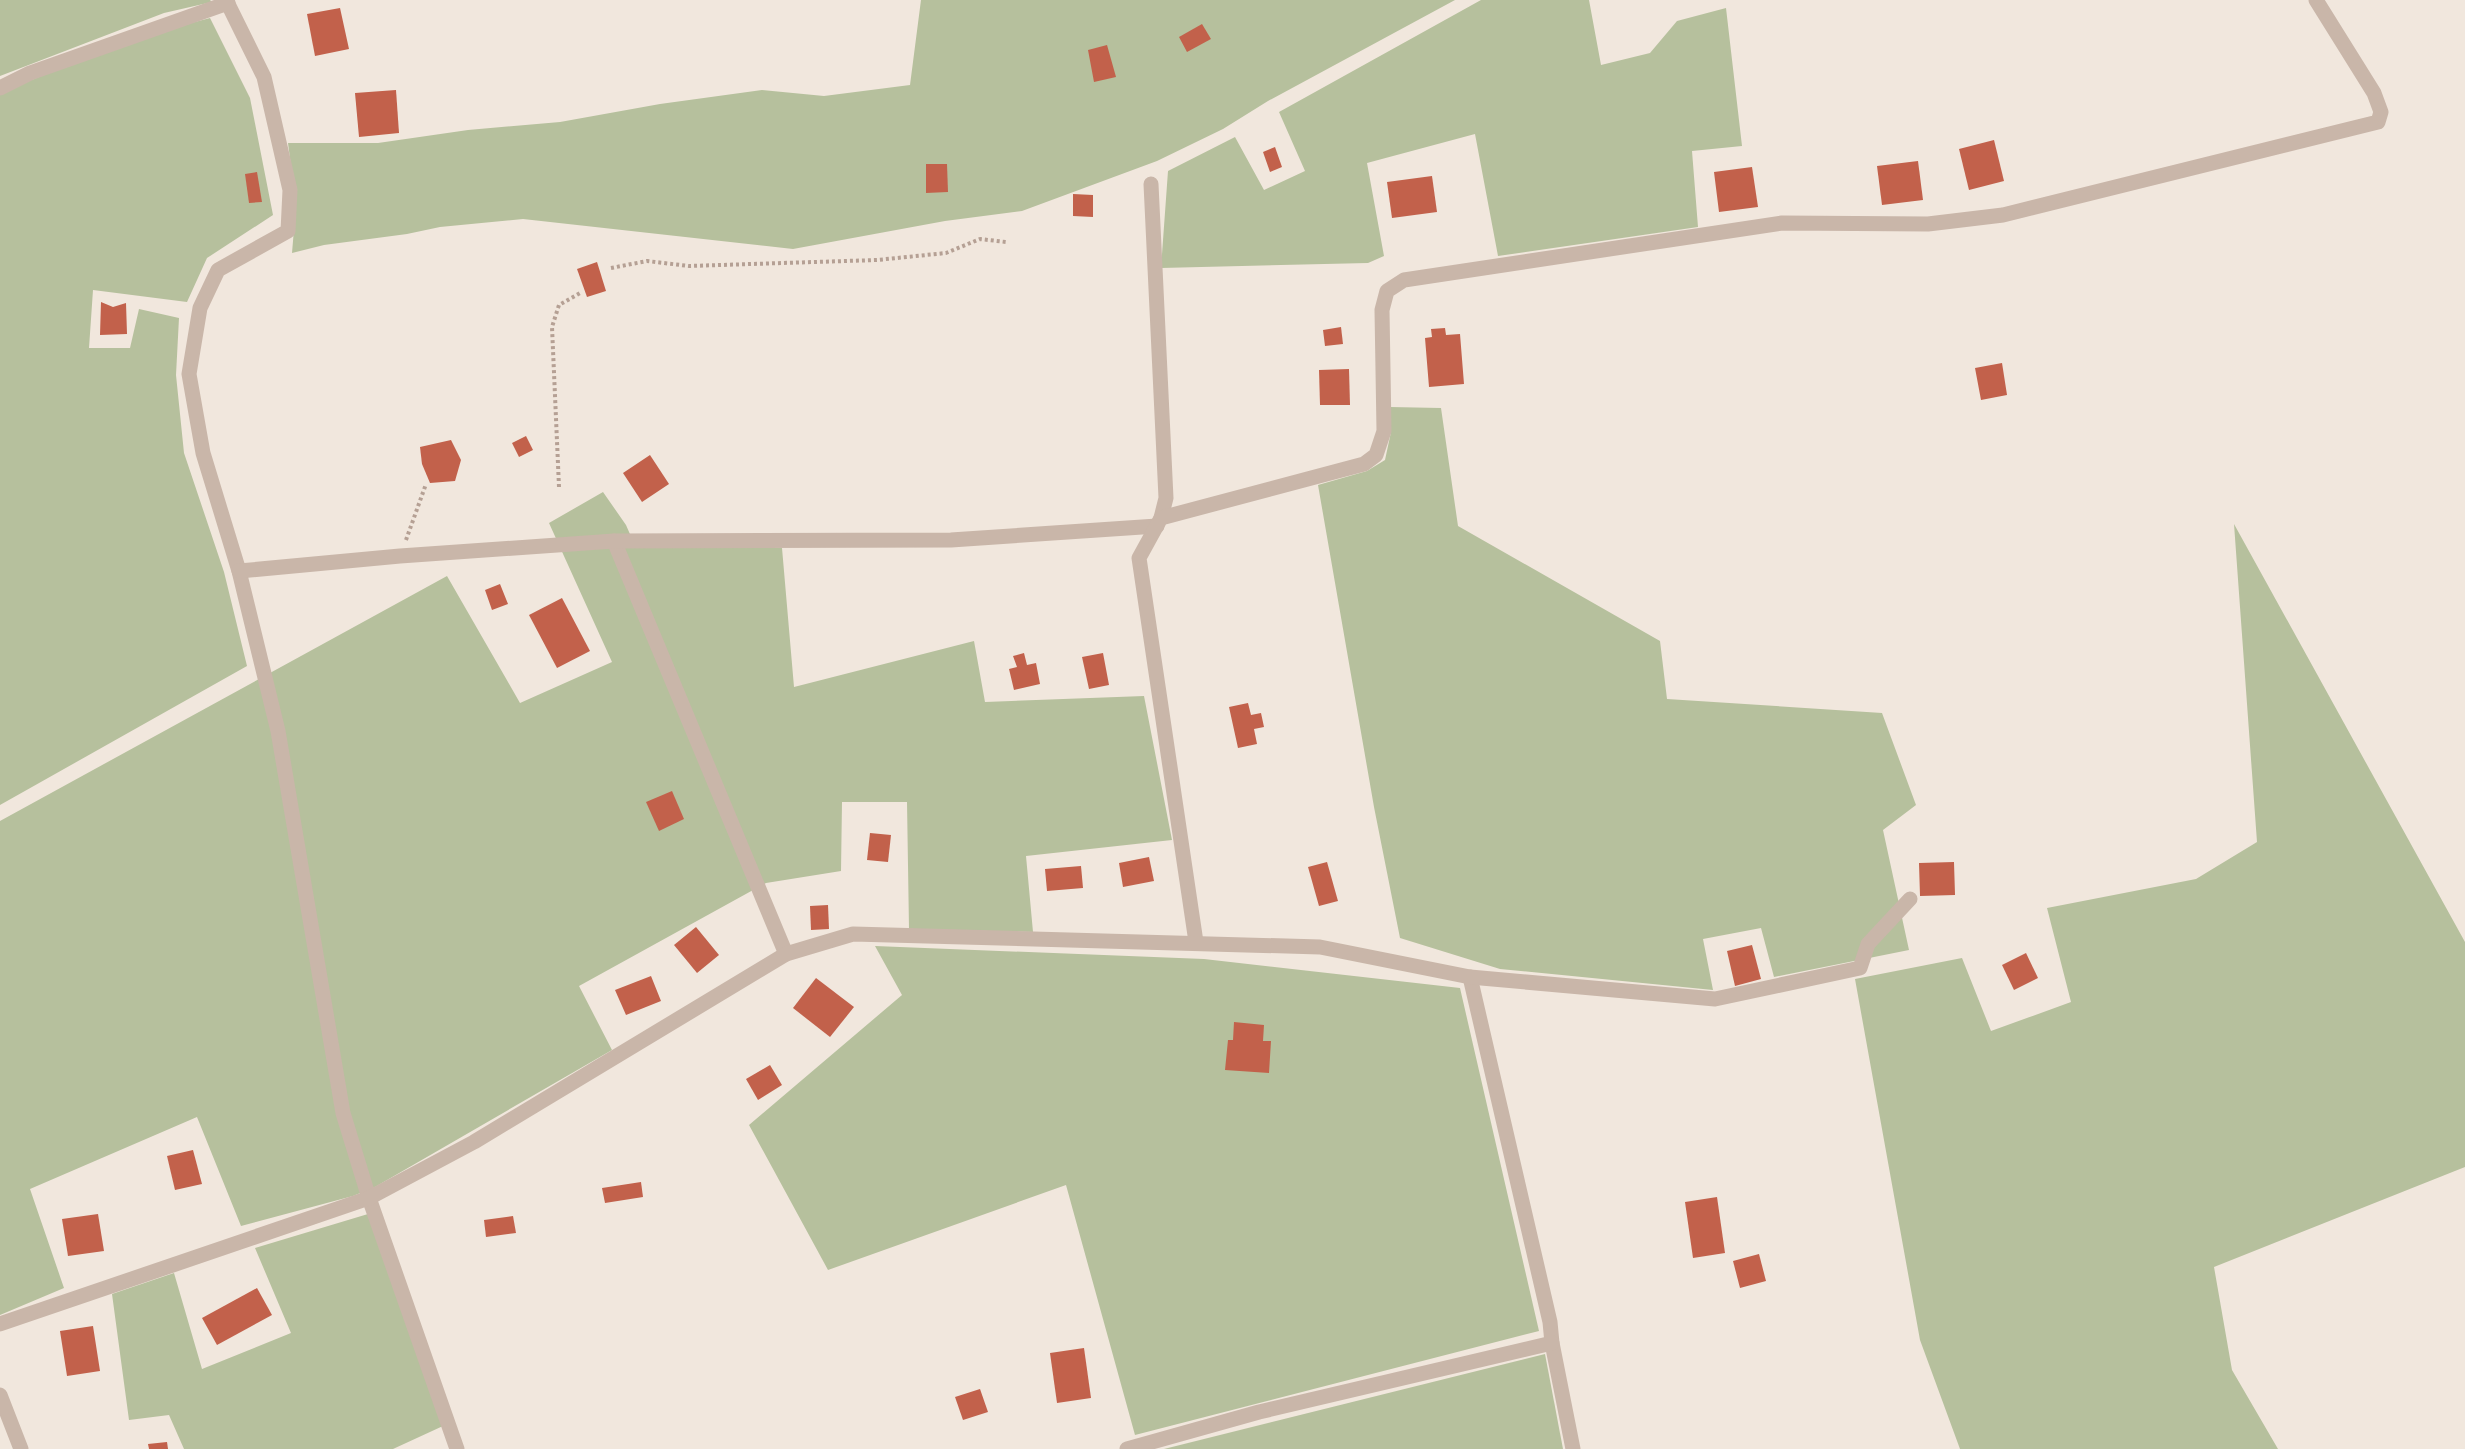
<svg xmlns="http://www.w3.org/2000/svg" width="2465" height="1449" font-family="'DM Sans',sans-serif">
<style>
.green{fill:#b6c09d}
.building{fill:#c2614b}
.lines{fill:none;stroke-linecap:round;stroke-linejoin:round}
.path{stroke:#b5a094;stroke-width:4;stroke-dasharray:3 3;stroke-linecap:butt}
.minor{stroke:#c9b6a9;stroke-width:15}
</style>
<rect width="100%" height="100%" fill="#f1e7dd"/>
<g class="green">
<polygon points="0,0 210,0 212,2 164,13 0,76"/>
<polygon points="921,0 1455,0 1268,101 1223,129 1157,161 1022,211 945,221 793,249 523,219 440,227 407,234 324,245 292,253 296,205 288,143 378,143 468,130 560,122 660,104 762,90 824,96 910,85"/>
<polygon points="1481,0 1589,0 1601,65 1650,53 1677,21 1726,8 1742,146 1692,151 1698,227 1498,256 1475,134 1367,163 1384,256 1368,263 1161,268 1168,171 1235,137 1264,190 1305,171 1279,112"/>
<polygon points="210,18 250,98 273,215 207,258 187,302 93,290 89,348 130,348 139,309 179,318 176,375 184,453 224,572 247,666 0,805 0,95 29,81 138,37"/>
<polygon points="1390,407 1441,408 1458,526 1660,641 1667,699 1882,713 1916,805 1883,830 1909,950 1774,977 1761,928 1703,939 1713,990 1500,969 1400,938 1374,807 1318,485 1367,471 1385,460 1391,432"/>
<polygon points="603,492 626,525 636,548 782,548 794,687 974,641 985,702 1144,696 1172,840 1026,856 1033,932 909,929 907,802 842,802 841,871 766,883 579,986 612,1050 375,1187 353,1196 241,1226 197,1117 30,1189 64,1288 0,1315 0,821 447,576 520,703 612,662 549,523"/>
<polygon points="2234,524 2465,942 2465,1167 2214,1267 2232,1370 2278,1449 1960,1449 1920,1340 1855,979 1962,958 1991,1031 2071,1002 2047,908 2196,879 2257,842"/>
<polygon points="875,946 1204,959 1460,988 1539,1331 1135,1435 1066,1185 828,1270 749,1125 902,995"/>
<polygon points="368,1214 443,1426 393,1449 184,1449 169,1415 129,1420 112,1294 174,1273 202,1369 291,1333 255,1248"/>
<polygon points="1545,1354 1563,1449 1164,1449"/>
</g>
<g class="building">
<polygon points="340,8 349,49 315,56 307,14"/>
<polygon points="1202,24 1211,39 1187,52 1179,37"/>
<polygon points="1107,45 1116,77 1094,82 1088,50"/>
<polygon points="396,90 399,133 359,137 355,93"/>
<polygon points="1994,140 2004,181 1969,190 1959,149"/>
<polygon points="1275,147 1282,167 1270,172 1263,152"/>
<polygon points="1918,161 1923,200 1882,205 1877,166"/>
<polygon points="926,164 947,164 948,192 926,193"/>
<polygon points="1752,167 1758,207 1719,212 1714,172"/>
<polygon points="257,172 262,202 249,203 245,174"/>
<polygon points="1432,176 1437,212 1392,218 1387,182"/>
<polygon points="1073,194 1093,195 1093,217 1073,216"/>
<polygon points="597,262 606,291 587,297 577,269"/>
<polygon points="101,302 113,307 126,303 127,334 100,335"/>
<polygon points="1341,327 1343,344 1325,346 1323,330"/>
<polygon points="1445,328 1446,335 1460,334 1464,384 1429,387 1425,338 1432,337 1431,329"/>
<polygon points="2002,363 2007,395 1981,400 1975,368"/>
<polygon points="1349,369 1350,405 1320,405 1319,370"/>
<polygon points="526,436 533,450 519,457 512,443"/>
<polygon points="451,440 461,460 455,481 430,483 422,464 420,447"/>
<polygon points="650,455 669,484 642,502 623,473"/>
<polygon points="500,584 508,604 492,610 485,590"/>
<polygon points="562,598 590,651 557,668 529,615"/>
<polygon points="1024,653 1027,665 1036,663 1040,684 1014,690 1009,669 1017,667 1013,656"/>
<polygon points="1103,653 1109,685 1089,689 1082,657"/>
<polygon points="1248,703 1251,715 1261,713 1264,727 1254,729 1257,744 1238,748 1229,707"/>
<polygon points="672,791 684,819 659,831 646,802"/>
<polygon points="870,833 891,835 888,862 867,860"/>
<polygon points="1149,857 1154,881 1123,887 1119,863"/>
<polygon points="1327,862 1338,901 1319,906 1308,867"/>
<polygon points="1954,862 1955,895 1920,896 1919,863"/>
<polygon points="1081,866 1083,888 1047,891 1045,869"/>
<polygon points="828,905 829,929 811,930 810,906"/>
<polygon points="696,927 719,955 697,973 674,945"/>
<polygon points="1752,945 1761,979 1735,986 1727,951"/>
<polygon points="2026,953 2038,978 2014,990 2002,965"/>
<polygon points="651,976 661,1001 626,1015 615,990"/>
<polygon points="816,978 854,1007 830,1037 793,1008"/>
<polygon points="1234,1022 1264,1025 1263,1041 1271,1041 1269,1073 1225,1070 1228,1040 1233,1040"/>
<polygon points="770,1065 782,1085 758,1100 746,1079"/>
<polygon points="193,1150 202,1184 175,1190 167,1156"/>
<polygon points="641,1182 643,1197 605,1203 602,1188"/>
<polygon points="1717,1197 1725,1253 1693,1258 1685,1202"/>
<polygon points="98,1214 104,1251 68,1256 62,1219"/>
<polygon points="513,1216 516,1233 486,1237 484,1220"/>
<polygon points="1759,1254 1766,1281 1740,1288 1733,1261"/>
<polygon points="257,1288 272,1315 217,1345 202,1318"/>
<polygon points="93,1326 100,1371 67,1376 60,1331"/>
<polygon points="1084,1348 1091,1398 1057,1403 1050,1353"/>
<polygon points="980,1389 988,1412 963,1420 955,1397"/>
<polygon points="167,1442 168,1449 149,1449 148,1444"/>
</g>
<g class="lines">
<g class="path">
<polyline points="611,268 647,261 689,266 877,260 946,253 980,239 1006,242"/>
<polyline points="559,487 552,327 559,305 580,293"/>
<polyline points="406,540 426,484"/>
</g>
<g class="minor">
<polyline points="226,0 264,77 290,190 288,231 218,270 200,308 189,374 203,453 239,571 278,731 343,1113 369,1198 457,1449"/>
<polyline points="0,88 30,73 228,3"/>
<polyline points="1151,184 1166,498 1161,518"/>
<polyline points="614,541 786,954"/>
<polyline points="239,571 400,556 614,541 951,540 1157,526"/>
<polyline points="1196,942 1139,558 1161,518 1364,464 1376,455 1384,431 1382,310 1387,291 1404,280 1782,223 1928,224 2003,215 2378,122 2381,112 2374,93 2316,0"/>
<polyline points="1470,977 1550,1322 1552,1343 1573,1449"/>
<polyline points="0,1324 369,1198 474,1142 786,954 853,934 1320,947 1470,977 1715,999 1860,968 1868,944 1910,899"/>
<polyline points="0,1395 21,1449"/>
<polyline points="1127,1449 1259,1412 1552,1343"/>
</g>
</g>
</svg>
